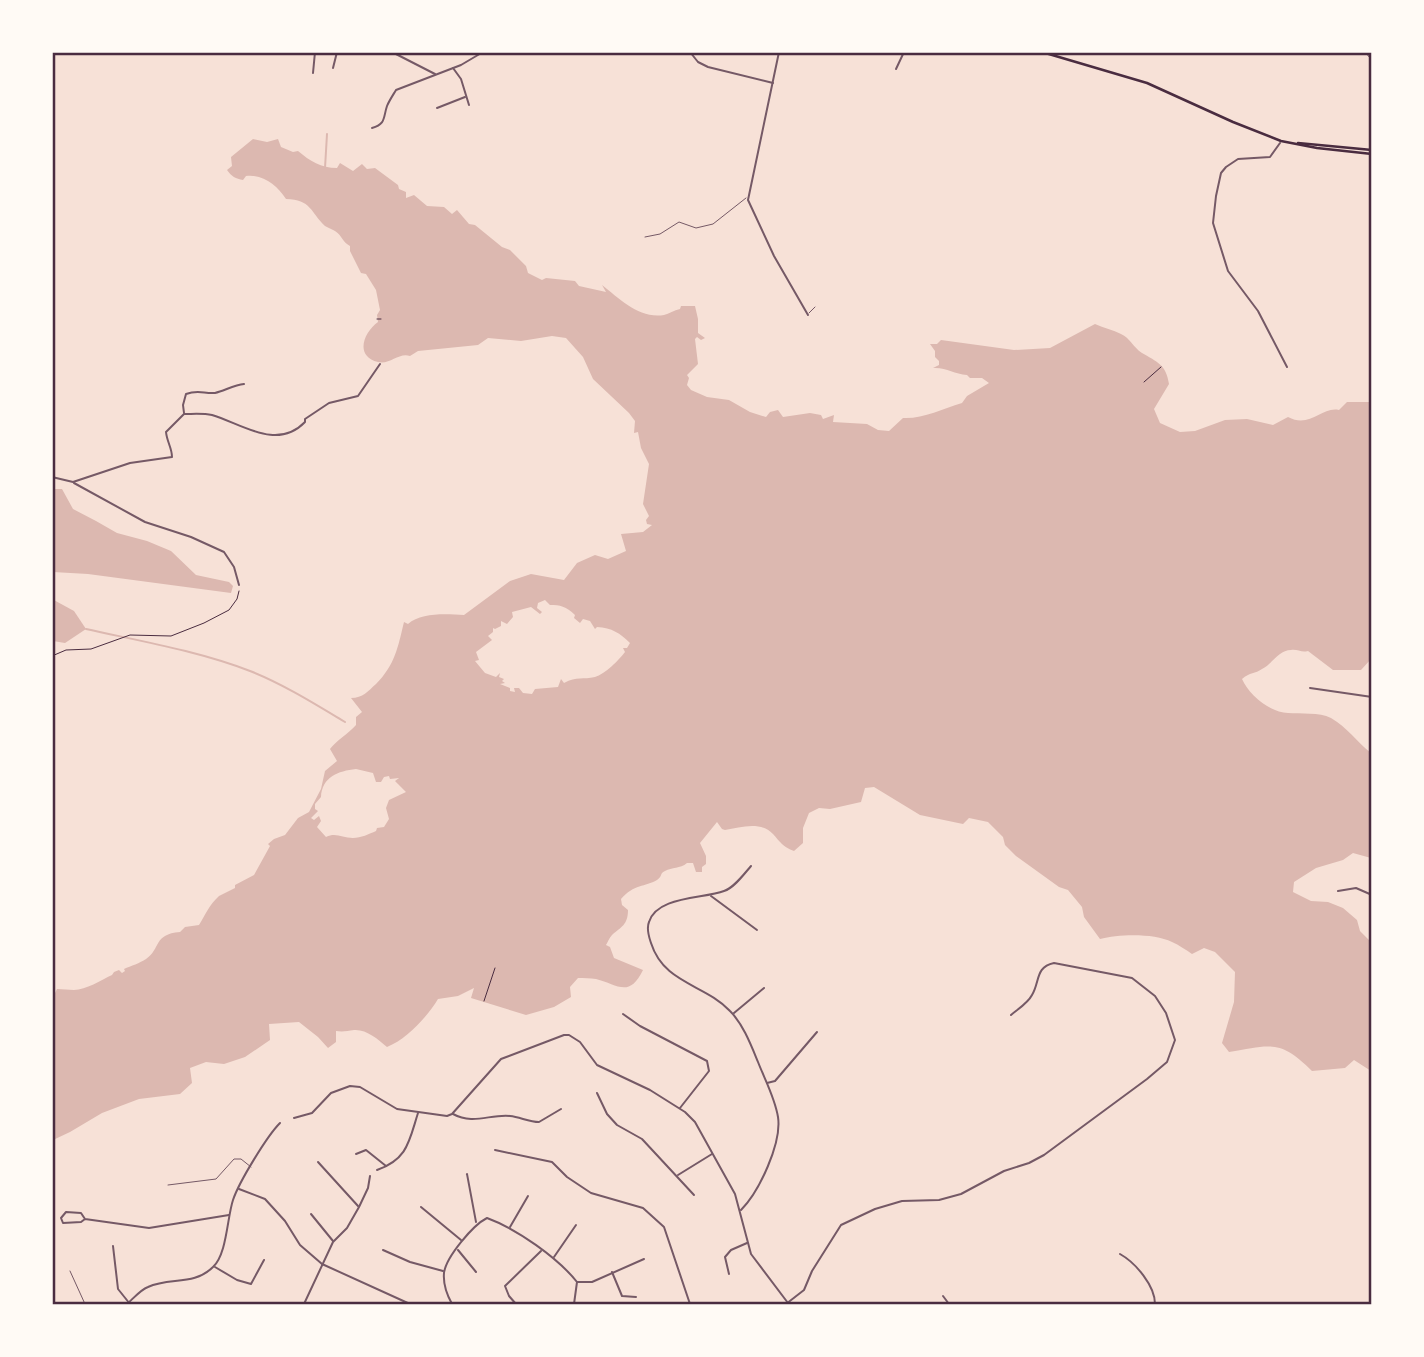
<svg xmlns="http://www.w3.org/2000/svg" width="1424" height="1357" font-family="'Nunito Sans',sans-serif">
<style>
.water{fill:#dcb8b0;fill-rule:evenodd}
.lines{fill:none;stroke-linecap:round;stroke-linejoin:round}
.stream{stroke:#dcb8b0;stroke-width:2}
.path{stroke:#4a2c40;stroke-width:1}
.service{stroke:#755966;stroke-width:1}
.minor{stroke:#755966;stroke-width:2}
.secondary{stroke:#4a2c40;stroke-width:2.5}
.neatline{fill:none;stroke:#4a2c40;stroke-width:2.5}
</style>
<rect width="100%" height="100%" fill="#f7e1d7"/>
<g class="water">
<path d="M253,139L267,142L278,139L281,147L293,152L298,151C310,161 321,168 337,168L340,163L353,171L362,164L367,169L375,168L398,185L399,189L406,192V198L414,195L427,206L444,207L452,214L457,210L469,224L475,225L502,247L510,250L526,266L528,273L542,280L546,278L575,281L579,286L606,292L602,285C620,299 639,319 664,315C669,314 674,310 680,309L681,306H695L698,319V333L705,338L701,340L697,337L695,339L698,364L687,375L689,378L687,385L691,390L707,397L729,400L750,412L766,417L770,412L778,410L783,417L810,413L821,415L823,419L834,415L833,422L867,424L878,430L889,431L903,418C923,419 942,409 962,403L967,396L989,383L982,378H970L967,375C954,374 946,367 933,368L939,365V361L935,357V351L930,344H937L941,340L1014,350L1050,348L1095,324C1104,328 1113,330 1121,334C1130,338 1133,347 1142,353C1157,362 1166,364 1169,384L1154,409L1160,423L1180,432L1195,431L1225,420L1247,419L1273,425L1288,417C1310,429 1322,406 1339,410L1347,402H1371V659L1361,670H1333L1308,651C1301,653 1298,649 1291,650C1279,650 1272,664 1262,669C1255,674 1250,672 1242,679C1249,695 1269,712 1288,713C1301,714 1319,712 1331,718C1347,727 1357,742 1371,753V858L1353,853L1343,860L1316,868L1294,882L1293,892L1311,901L1328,902L1343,908L1357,920L1360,931L1371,942V1071L1354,1060L1345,1068L1312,1071C1280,1039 1271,1045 1229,1052L1222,1043L1234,1002L1235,972L1215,952L1204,948L1192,954C1186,950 1179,945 1172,942C1154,933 1119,934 1100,939L1084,917L1082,907L1068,890L1059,887L1016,856L1005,845L1003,837L988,822L969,818L963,824L920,815L874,787L865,788L861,802L830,809L819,808L809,813L803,828V843L794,851C783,847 780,842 773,834C761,821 741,827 725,830L722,829L717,822L700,843L706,856V864L702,867V872H696L693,863H687C680,869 672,867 665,871C659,874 663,876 657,880C645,887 634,884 621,899L622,905L628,910C628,925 621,927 612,935C609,938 608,942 606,945L610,947L614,958L643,970C629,999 617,984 596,979C590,978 584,978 578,978L570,987L571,997L554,1007L526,1015L471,998L474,988L458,996L438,999C427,1017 407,1039 387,1047C378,1039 366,1029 354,1030C347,1031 343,1032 336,1031V1042L328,1048L318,1037L299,1022L269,1024L270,1040L245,1057L224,1064L206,1062L190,1068L192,1083L180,1094L139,1099L102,1113L70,1132L53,1140L52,999L57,989C63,989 68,990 74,990C86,990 101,980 112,975L114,972L119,970L122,973L125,971L124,969C131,966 140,963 146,959C161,949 153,934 180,932L185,927L199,925C206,914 209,905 219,896L235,888V885L254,875L270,846L268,844L274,839L285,835L298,818L309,812L321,789L325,771L337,761L330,749C337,740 348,734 356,725V717L362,712L351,698C363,698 368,691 376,684C395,665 398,647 404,622L408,624C421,612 447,614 464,615L510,581L531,574L564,580L577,563L595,555L608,559L626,551L621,534L643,532L652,525L647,524L646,520L649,516L643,504L649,464L641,448L638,432L634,433L635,421L629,413L593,379L583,357L566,338L552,336L521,341L488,338L478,345L418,351L410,356C399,352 390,365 378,362C354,356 364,332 378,322L377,315L380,310L376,290L366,274L361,273L350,251V246C342,242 342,235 335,231C332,229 328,228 325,226C311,213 311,199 286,199C277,185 263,174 246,176L243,180C236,179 231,176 227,170L232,166L231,157ZM545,600L550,605C560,605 566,606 575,615L574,618L580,623L583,619L590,621L595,629L597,627C612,628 620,633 630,643L627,648H623L625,652C619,660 605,674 595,677C583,680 577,676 564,683L561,679L558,687L535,689L532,694L523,693L519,688H514L515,692L510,691V688L500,684L505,683L502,681L504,679L499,677L500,673L496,677L485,673L475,661L479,660L476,652L492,640L488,636L493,632V628L495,629L501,626V621L507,624L513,617L512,612L531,607L540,614L542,612L537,608L538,603ZM356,769L373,773L376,782H381L384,777L389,776L390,779L399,778L395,781L406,792L389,800L386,808L389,819L384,827L377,828L376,831C369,834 361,838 353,838C342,838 336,832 326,837L317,827L321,821L319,816L314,820L311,818L318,811L315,809V804L321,797C322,777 338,771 356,769Z"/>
<polygon points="52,489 62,489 73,509 96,521 117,533 147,541 171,551 196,575 229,582 233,586 231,593 88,574 53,572"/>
<polygon points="52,599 74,611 86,629 65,643 53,641"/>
</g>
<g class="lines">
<g class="stream">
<polyline points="325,168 327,134"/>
<path d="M86,629C140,641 198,651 250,671C283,684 315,704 345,722"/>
</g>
<g class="path">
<polyline points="1365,52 1372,60"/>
<polyline points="377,319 381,319"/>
<polyline points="1144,382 1161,367"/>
<polyline points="52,656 66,650 91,649 130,635 171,636 204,623 229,610 237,599 239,591"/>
<polyline points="484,1001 495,968"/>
</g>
<g class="service">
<polyline points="645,237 660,234 679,222 696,228 713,224 746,198"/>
<polyline points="809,313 815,307"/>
<polyline points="168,1185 216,1179 234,1159 241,1159 251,1167"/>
<polyline points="70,1271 85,1304"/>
</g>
<g class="minor">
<polyline points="392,52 435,74"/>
<polyline points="690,52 698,62 708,67 773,83"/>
<polyline points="779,52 748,200 774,256 808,315"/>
<polyline points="333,68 337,52"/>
<polyline points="453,68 461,79 469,105"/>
<polyline points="896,69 904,52"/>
<polyline points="313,73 315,52"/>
<polyline points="437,108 465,97"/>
<path d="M372,128C386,124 383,118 387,106C389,101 393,95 396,90L461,65L483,52"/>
<polyline points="1280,143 1270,157 1238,159 1226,167 1221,173 1216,196 1213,223 1228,271 1258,311 1287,367"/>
<path d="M184,413L183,405L186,394C199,389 204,394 215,393C224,391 234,385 244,384"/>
<path d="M52,477L73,482L130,463L172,457C172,448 167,442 166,432L184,414C193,414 203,413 212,415C242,424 277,451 305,422V419L329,403L358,396L380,364"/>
<polyline points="74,483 145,522 191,537 224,552 234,567 239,585"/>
<polyline points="1310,688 1372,697"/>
<polyline points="1338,891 1356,888 1372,895"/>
<polyline points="711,896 757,930"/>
<polyline points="734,1013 764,988"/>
<polyline points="623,1014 640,1026 707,1061 709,1071 680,1108"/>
<polyline points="767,1083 775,1081 817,1032"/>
<polyline points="597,1093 607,1114 617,1125 642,1139 694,1195"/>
<path d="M453,1114C473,1125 490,1114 510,1116C520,1117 529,1122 539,1122L561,1109"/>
<polyline points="294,1118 312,1113 331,1093 350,1086 360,1087 397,1109 447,1116 452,1114 501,1059 564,1035 569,1035 580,1042 597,1065 650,1090 685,1112 695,1122 735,1194 751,1254 788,1303"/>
<polyline points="495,1150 552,1162 567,1177 591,1193 643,1208 664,1227 690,1304"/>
<polyline points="356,1154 366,1150 386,1166"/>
<polyline points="318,1162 358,1206"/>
<path d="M377,1170C408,1159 409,1141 418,1113"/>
<polyline points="467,1174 476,1222"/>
<polyline points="678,1175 712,1154"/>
<polyline points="239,1189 265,1199 285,1221 300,1245 322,1264 410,1304"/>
<polyline points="421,1207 461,1240"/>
<path d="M741,1210C759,1192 782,1143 778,1117C775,1098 765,1080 758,1062C751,1045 743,1024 730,1011C705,984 664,984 651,943C649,937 646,929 649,922C657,896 703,899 724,891C734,888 744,874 751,866"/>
<polyline points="311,1214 333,1241"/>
<polyline points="85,1219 81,1222 63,1223 61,1218 66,1212 81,1213 85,1219 149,1228 229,1215"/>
<polyline points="510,1227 528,1196"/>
<polyline points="113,1246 118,1289 130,1304"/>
<polyline points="383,1250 410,1262 443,1271"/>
<polyline points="458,1250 476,1272"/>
<path d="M1120,1254C1136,1263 1155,1286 1155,1304"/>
<polyline points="554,1257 576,1225"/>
<polyline points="215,1267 237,1280 251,1284 264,1260"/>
<polyline points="612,1272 622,1296 636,1297"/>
<polyline points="729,1274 725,1257 731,1250 747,1243"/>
<polyline points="943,1296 949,1304"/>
<path d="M127,1304C133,1299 140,1290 148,1287C170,1277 194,1286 213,1267C227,1254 227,1218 233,1200C239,1182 267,1136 280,1123"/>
<polyline points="304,1304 333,1242 347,1228 359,1207 368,1188 370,1176"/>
<path d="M452,1304C447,1295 443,1284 444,1273C446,1257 473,1225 487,1218C517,1229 558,1258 577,1282"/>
<polyline points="516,1304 509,1296 505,1286 541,1251"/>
<polyline points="574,1304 577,1282 592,1282 644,1259"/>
<path d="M786,1304L804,1290L812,1271L841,1225L875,1209L902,1201L939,1200L961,1194L1004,1171L1029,1163L1044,1155L1147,1079L1167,1062L1175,1040L1166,1013L1155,996L1132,978L1054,963C1035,967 1040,982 1032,995C1028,1003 1018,1009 1011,1015"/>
</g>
<g class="secondary">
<polyline points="1042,52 1147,83 1233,122 1281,141 1317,148 1372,154"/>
<polyline points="1298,143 1372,150"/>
</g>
</g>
<rect width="1424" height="1357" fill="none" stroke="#fffaf5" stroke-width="108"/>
<rect x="54" y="54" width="1316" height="1249" class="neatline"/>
</svg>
